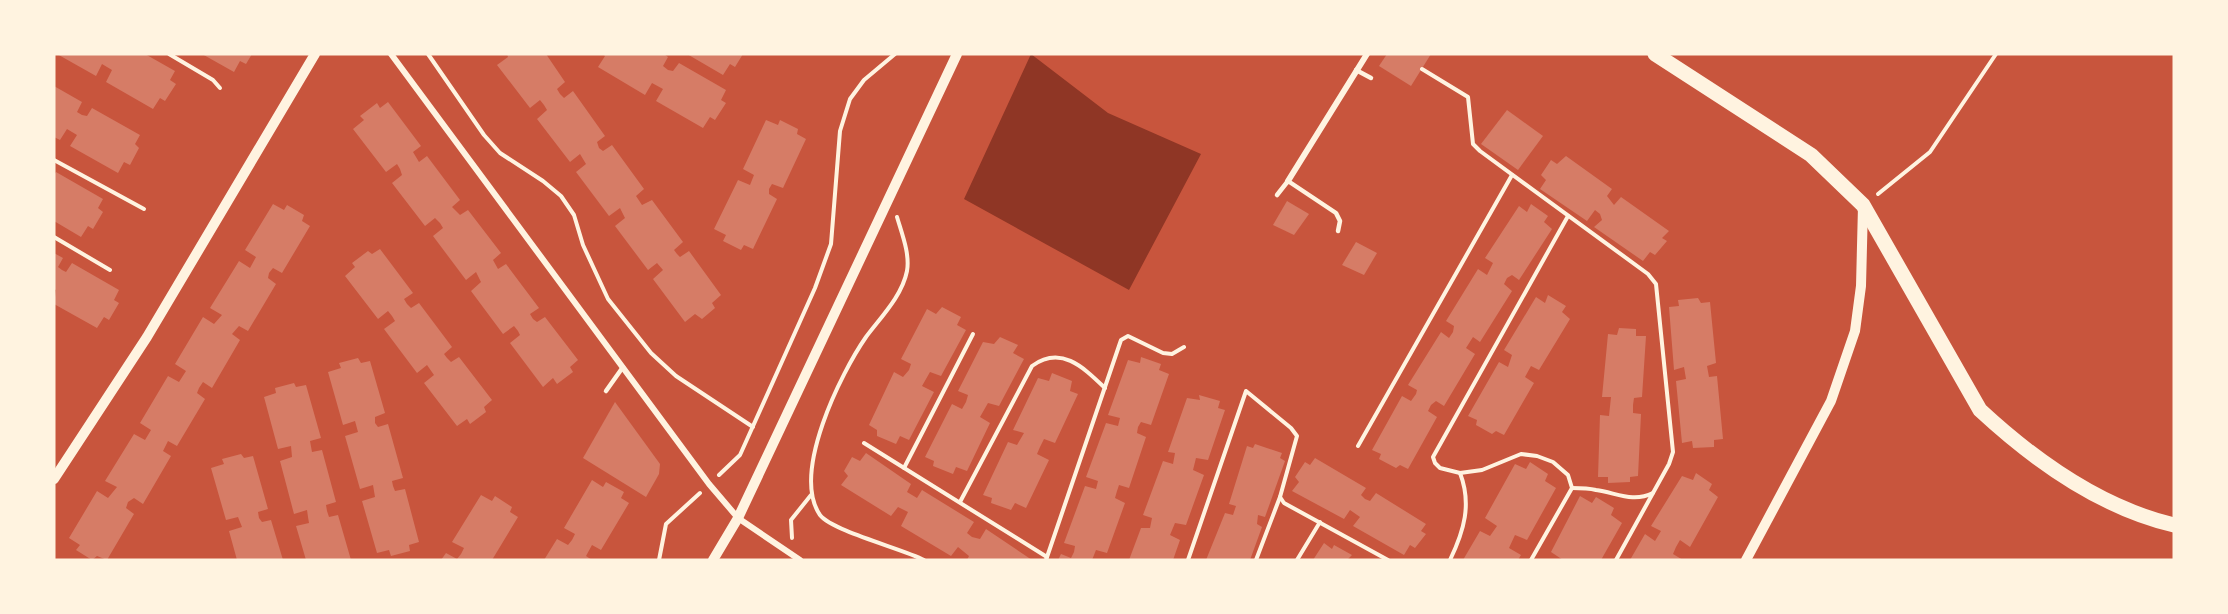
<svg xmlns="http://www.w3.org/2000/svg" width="2228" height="614" font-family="Helvetica,sans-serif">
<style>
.water{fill:#8f3625}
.building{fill:#d67c66}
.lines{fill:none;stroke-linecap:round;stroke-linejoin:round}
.path{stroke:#fff3e0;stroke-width:4}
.service{stroke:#fff3e0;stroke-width:4.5}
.minor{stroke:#fff3e0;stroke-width:6}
.tertiary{stroke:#fff3e0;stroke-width:10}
.primary{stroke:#fff3e0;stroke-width:15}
</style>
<rect width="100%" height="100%" fill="#c8553d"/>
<polygon class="water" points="1031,54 1108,113 1201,154 1129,290 964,199"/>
<g class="building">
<polygon points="57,54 145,54 175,71 170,80 176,84 165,101 160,98 153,109 106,82 112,70 102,64 96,76"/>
<polygon points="202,54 252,54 246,64 240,61 234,72"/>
<polygon points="507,54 546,54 565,82 557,89 560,94 564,98 573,91 605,136 597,142 599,148 603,151 612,145 644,189 636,196 642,205 652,200 683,242 674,250 677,254 680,257 689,251 721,295 712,303 715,308 702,319 695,314 685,322 653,279 663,270 657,263 648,270 615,226 625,218 620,208 609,216 576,172 586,164 580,154 570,162 537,119 547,110 544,105 540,100 530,108 497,65 508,57"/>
<polygon points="603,54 664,54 668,57 663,66 668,70 673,71 679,63 726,90 721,100 726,103 715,120 710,117 703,128 656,101 663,89 652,83 645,95 598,67 605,56"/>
<polygon points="687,54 743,54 735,67 730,64 723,75"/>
<polygon points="1387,54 1431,54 1411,86 1379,66"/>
<polygon points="54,86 82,102 77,112 82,115 87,116 92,108 140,135 135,144 139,148 130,165 124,162 118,173 70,146 77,135 67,129 60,140 54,137"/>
<polygon points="388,102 421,146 413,152 419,162 427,156 460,200 452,207 460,215 468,210 501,253 493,260 498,269 506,264 539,308 530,314 533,319 537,322 545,317 578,360 570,367 573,372 557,384 553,378 543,387 510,343 520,335 518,331 514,326 503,334 471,291 481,282 476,272 466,280 433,236 443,228 440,223 435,218 425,226 392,183 402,175 400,169 397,164 386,172 353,129 364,120 360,116 377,103 380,108"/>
<polygon points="1507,110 1543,136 1518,170 1481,144"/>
<polygon points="766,120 778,125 780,120 798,129 797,134 806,139 783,188 772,184 769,189 769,194 777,199 753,249 744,245 741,250 723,241 726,235 714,229 738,180 750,185 754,175 743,169"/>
<polygon points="1566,156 1612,189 1607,196 1614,205 1621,197 1669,231 1662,238 1667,241 1655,255 1650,252 1643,261 1594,227 1602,220 1600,214 1595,210 1587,221 1540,189 1546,180 1541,175 1551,160 1557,164"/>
<polygon points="56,172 103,199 98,208 103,212 93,229 88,226 81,237 54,221 54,175"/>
<polygon points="1287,201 1309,214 1294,235 1273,225"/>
<polygon points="273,204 284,210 287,205 304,215 302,221 310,226 282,273 273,268 269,273 268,278 276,284 248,331 239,326 232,334 240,340 212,388 203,382 199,388 197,393 205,399 177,446 168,441 163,451 171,456 143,504 134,498 128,502 126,508 134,514 107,560 97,556 92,560 76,550 80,545 69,538 97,491 108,498 117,487 105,481 134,434 145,440 151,430 140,423 168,376 179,382 186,371 175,364 203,317 214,324 222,315 210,308 239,261 250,268 256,257 245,250"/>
<polygon points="1531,204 1548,216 1544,222 1552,229 1519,280 1512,275 1507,278 1504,284 1512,291 1480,342 1473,337 1466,348 1475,354 1444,406 1436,401 1431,405 1428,411 1437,417 1408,469 1400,465 1396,468 1379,459 1381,454 1372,450 1402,396 1411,401 1416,394 1417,390 1408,385 1441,332 1449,338 1453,332 1454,326 1446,321 1478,269 1487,275 1493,263 1485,258 1519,206 1527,212"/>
<polygon points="1356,242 1377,253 1364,275 1342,265"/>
<polygon points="380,249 413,293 404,299 407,304 411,308 419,303 452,347 444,354 447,358 451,362 459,357 492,400 484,407 486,412 470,424 467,419 457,426 424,383 434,375 427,365 417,373 384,329 395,321 392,316 388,311 378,319 345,276 355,267 352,263 368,251 372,254"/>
<polygon points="54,253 63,258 58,267 62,270 66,272 72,263 119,290 114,300 119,303 109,320 104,317 97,328 54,304 56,290 54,289"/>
<polygon points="1548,295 1566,306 1562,312 1570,319 1539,370 1531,366 1525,377 1534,383 1504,435 1496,431 1492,434 1476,425 1477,420 1468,416 1499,362 1508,367 1512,355 1504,350 1536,297 1545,303"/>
<polygon points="1698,298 1701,303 1710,302 1716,363 1707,366 1709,377 1717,376 1723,439 1714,440 1714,447 1693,448 1692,441 1682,443 1676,381 1686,379 1684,367 1674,370 1669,307 1679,306 1678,300"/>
<polygon points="942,307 961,317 957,325 966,330 941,376 930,372 922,386 934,392 909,440 900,436 896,444 877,436 877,430 869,425 894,372 903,377 909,370 911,364 901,359 927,309 936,314"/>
<polygon points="1619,328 1636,329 1636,336 1646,336 1642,397 1634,398 1633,405 1633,413 1641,414 1638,476 1630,477 1630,482 1608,483 1608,477 1598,477 1600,415 1609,416 1611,397 1602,397 1608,334 1617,335"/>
<polygon points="1000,337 1018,345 1013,353 1024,359 999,406 988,403 980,417 990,423 967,471 956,467 953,474 933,466 934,461 925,457 952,404 962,409 966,402 968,395 958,391 983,342 994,344"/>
<polygon points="1141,357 1161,364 1159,370 1169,374 1151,425 1141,422 1138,427 1137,433 1146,437 1129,488 1119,485 1117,491 1115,498 1125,503 1107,553 1096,550 1092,560 1058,560 1061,554 1071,558 1074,552 1075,546 1064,543 1085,486 1096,489 1098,481 1086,477 1106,423 1118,426 1120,418 1108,415 1128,360 1140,363"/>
<polygon points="358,358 361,363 370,361 385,413 375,417 375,423 378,427 388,424 403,478 392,481 393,486 395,491 405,489 419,542 409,545 410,551 391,556 389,550 377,553 362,501 375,497 373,485 360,489 345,436 358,432 355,421 343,425 328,372 341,368 339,363"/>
<polygon points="1052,373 1072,381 1070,391 1078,394 1055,443 1044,439 1040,447 1037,454 1049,460 1026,508 1015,503 1011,510 991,503 992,498 983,495 1008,442 1017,445 1024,433 1013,430 1038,378 1049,381"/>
<polygon points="294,383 296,387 306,385 321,438 310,441 312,452 322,450 336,502 326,505 327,511 329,517 338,515 351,560 306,560 296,526 309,523 308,517 307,510 294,514 280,461 292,457 291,446 278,449 264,397 276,393 275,388"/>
<polygon points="1199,395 1220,401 1218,408 1225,410 1208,460 1196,458 1193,470 1204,475 1186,525 1175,523 1170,535 1180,540 1173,560 1129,560 1141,528 1150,528 1152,518 1143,515 1163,461 1173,464 1175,453 1168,452 1187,398 1200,400"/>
<polygon points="615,402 660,464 659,474 646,497 583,458"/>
<polygon points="1255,444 1282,453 1280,458 1285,461 1265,517 1258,515 1257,524 1262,527 1250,560 1206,560 1225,513 1233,515 1236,506 1229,504 1247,446 1253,448"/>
<polygon points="866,453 911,484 907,492 917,498 922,490 974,522 967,533 972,537 980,539 986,529 1032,560 967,560 969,556 958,547 951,556 901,526 908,512 898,507 891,516 841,485 848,476 844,471 852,457 860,461"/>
<polygon points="241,454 244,458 253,456 268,509 258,512 259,518 262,522 271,520 283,560 237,560 229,531 242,527 238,517 226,520 211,468 224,464 222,459"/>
<polygon points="1315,458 1366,488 1361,495 1365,499 1370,501 1376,493 1426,524 1421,531 1426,534 1415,548 1410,545 1404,555 1353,526 1360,517 1350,510 1344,519 1292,491 1299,482 1295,477 1305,462 1310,465"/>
<polygon points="1530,462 1548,474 1545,481 1556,488 1527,540 1515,535 1509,548 1521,555 1518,560 1463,560 1480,531 1490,536 1497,526 1485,518 1515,464 1526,469"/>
<polygon points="1696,473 1712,484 1709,490 1718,497 1690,547 1680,540 1676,547 1673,554 1683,560 1630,560 1645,534 1655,541 1661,531 1651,526 1682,476 1693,480"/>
<polygon points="592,480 603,487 606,482 624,492 621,498 629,503 601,550 592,545 586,556 592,560 544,560 557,539 568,545 572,540 575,534 564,528"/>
<polygon points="481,495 492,501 495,496 512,507 510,512 518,517 492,560 441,560 446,553 457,559 461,554 464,548 452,542"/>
<polygon points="1580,496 1592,503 1596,497 1614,508 1611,515 1622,523 1601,560 1563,560 1551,552"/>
<polygon points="1324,543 1332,549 1334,545 1352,555 1347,560 1313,560"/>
</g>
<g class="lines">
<g class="path">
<polyline points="169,54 213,80 220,88"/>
<polyline points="428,54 484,135 500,153 543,181 561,196 574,215 583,245 608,299 651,353 676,376 753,427"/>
<polyline points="1422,69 1468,97 1473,144 1480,151 1648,274 1656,284 1673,452 1669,464 1616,560"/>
<polyline points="54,160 144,209"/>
<polyline points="1878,194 1930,152 1996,54"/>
<path d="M897,217C902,234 910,254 907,271C902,296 881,317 866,337C841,373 791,473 820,515C832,531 903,549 924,560"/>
<polyline points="54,237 110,270"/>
<polyline points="864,443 1047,557"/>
<polyline points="1358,446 1512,175"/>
<polyline points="904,468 973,334"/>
<polyline points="719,475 740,455 815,288 831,244 840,131 850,99 864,80 895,54"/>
<path d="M1572,488C1580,488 1588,488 1596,490C1617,493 1633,503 1653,493"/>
<path d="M960,502L1032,366C1061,345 1083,367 1105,388"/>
<polyline points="792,538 791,520 811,495"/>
<polyline points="659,560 666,524 700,493"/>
<polyline points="1046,560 1121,340 1128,336 1163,353 1172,354 1184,347"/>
<polyline points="1188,560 1246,391 1291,428 1297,436 1280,497 1284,503 1388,560"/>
<polyline points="1256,560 1280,497"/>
<polyline points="1297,560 1320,522"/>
<path d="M1450,560C1464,531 1472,504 1460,473"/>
<polyline points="1531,560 1572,488 1568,475 1553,462 1537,456 1521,454 1482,470 1460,473 1440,468 1435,463 1433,457 1568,216"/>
</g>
<g class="service">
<polyline points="1356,70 1371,78"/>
<polyline points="1277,195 1288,181 1336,213 1340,221 1338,231"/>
<polyline points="606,391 623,367"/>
</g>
<g class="minor">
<polyline points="391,54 709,484 738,518 800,560"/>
<polyline points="1288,181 1367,54"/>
</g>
<g class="tertiary">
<polyline points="54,479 147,337 315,54"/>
<polyline points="713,560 738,518 957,54"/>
<polyline points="1746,560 1831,401 1855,331 1861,286 1863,206"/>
</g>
<path class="primary" d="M1655,54L1811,155L1863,205L1980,410C2035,461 2101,508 2174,525"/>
</g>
<rect width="2228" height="614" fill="none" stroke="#fff3e0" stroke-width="111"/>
</svg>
